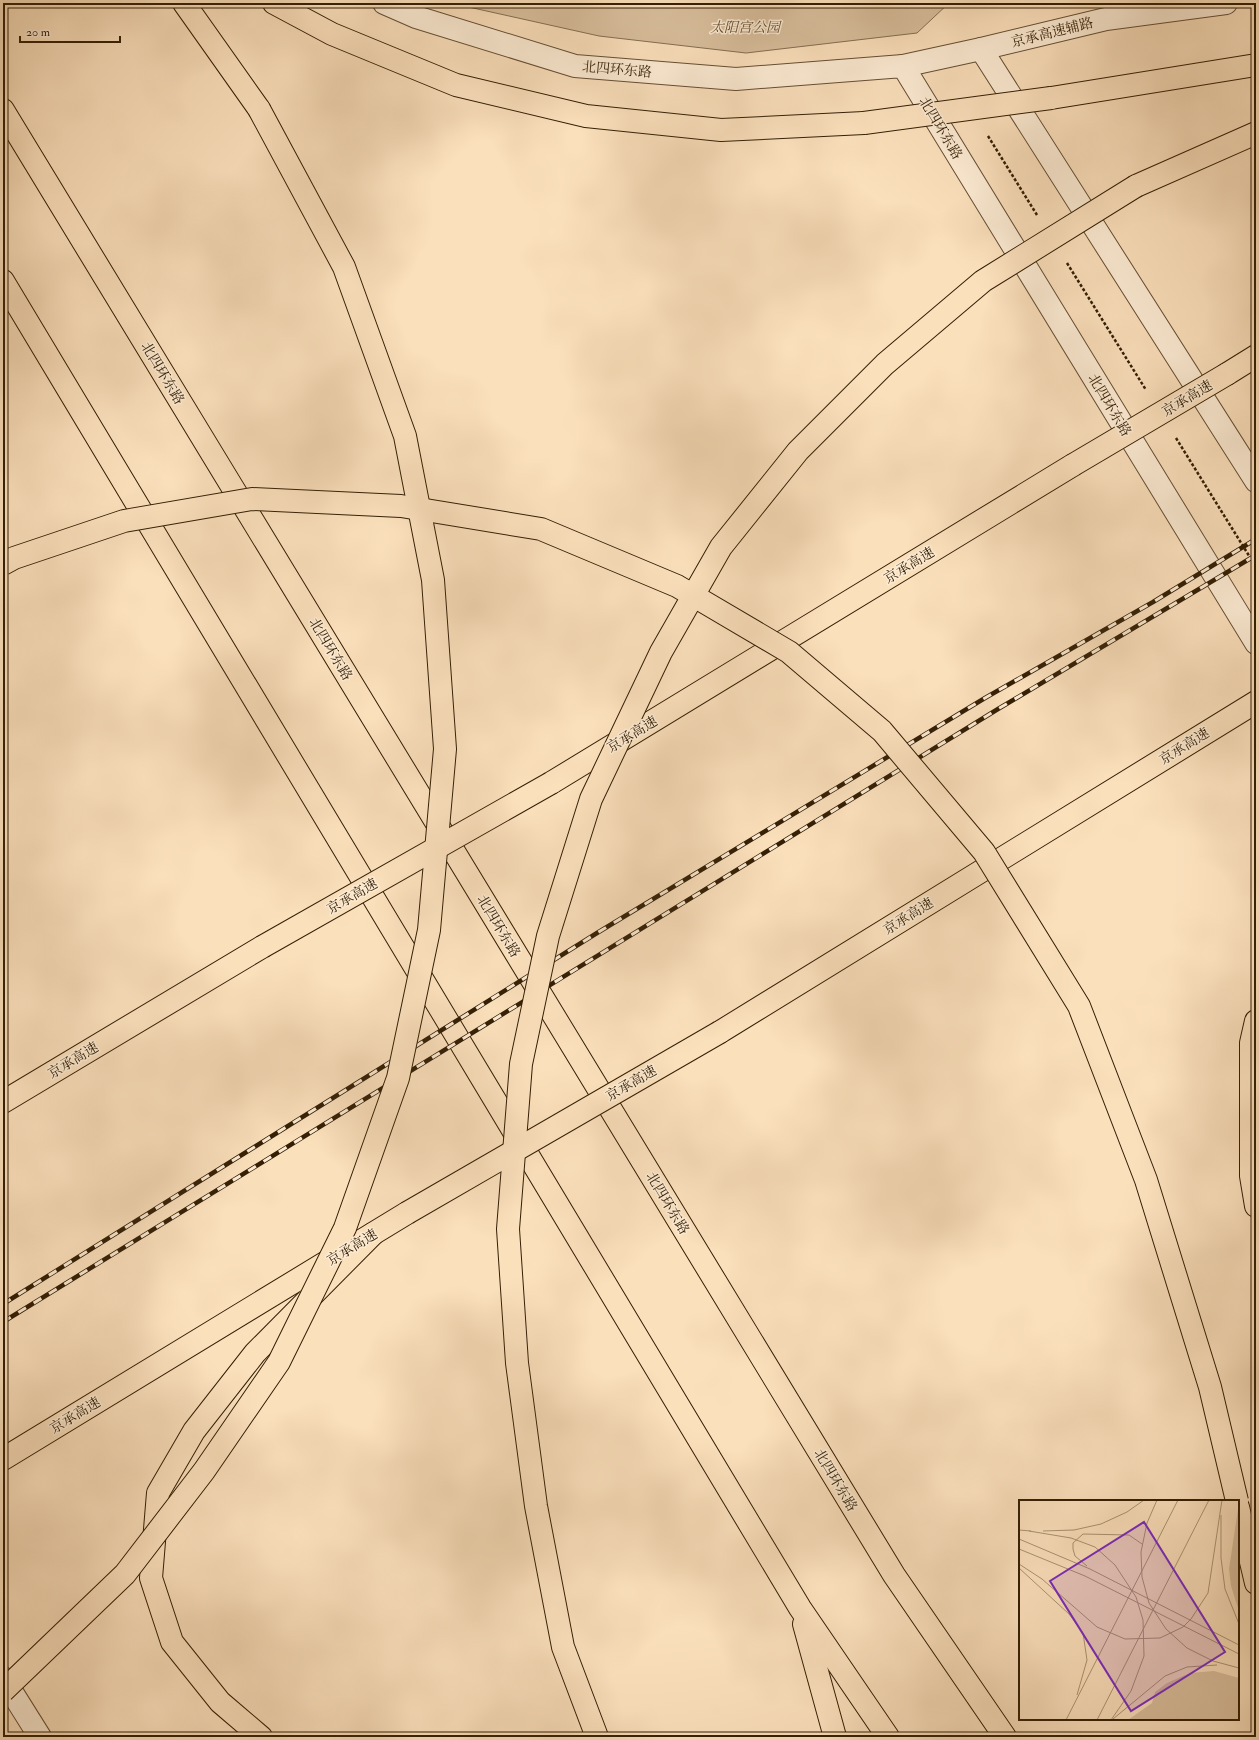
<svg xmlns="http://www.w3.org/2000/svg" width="1259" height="1740" font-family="'IM FELL Double Pica','Noto Serif SC',serif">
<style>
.green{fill:#d9bf9d;stroke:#866f51}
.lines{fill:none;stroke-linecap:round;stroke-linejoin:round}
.minor-casing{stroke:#664f33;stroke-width:24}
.highway-casing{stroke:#341f05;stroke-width:24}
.path{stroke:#341f05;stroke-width:2.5;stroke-dasharray:3 2;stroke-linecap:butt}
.minor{stroke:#fcebd3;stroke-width:22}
.highway{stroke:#fbe0bc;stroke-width:22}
.rail-casing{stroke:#341f05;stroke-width:4.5}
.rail{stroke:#fcebd3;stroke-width:3;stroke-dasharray:9;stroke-linecap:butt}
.highway-bridge-casing{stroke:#341f05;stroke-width:24;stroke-linecap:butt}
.highway-bridge{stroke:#fbe0bc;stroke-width:22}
.labels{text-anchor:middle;stroke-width:3;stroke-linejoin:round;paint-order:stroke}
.park-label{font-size:14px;font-style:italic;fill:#664f33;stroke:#fcebd3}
.street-label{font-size:14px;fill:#341f05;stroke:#fcebd3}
.inset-road{fill:none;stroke:#ab9373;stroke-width:1}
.view{fill:#7b2cbf;fill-opacity:0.15;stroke:#7b2cbf;stroke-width:2}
.inset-edge{fill:none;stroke:#341f05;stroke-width:2}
</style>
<rect width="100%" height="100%" fill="#fbe0bc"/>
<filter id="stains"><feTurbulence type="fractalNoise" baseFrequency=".005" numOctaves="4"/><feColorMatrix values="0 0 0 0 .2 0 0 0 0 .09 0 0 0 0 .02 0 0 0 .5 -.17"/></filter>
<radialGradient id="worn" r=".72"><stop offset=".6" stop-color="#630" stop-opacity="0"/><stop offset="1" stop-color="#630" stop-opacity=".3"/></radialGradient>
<polygon class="green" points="459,3 949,3 917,33 746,53 599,36 464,6"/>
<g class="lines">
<defs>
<g id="minor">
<polyline points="384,3 416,17 575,66 736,79 903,66 1256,643"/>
<polyline points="981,49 1256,481"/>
<polyline points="903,66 981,49 1106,19 1226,3"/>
<polyline points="3,1678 40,1737"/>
</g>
<g id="highway">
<polyline points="184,3 259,109"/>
<polyline points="274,3 332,34 456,85 586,116 721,130 864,123"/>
<polyline points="1051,98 1256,65"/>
<polyline points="3,110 894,1575 1005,1737"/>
<polyline points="1136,186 1256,133"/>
<polyline points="3,281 800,1608 888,1737"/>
<polyline points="1227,374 1256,356"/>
<polyline points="551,783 1073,465"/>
<polyline points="1256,1021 1251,1043 1251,1176 1256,1206"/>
<polyline points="720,1032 1256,702"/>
<polyline points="3,1102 262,947"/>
<polyline points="3,1459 407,1213"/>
<polyline points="1238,1507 1256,1583"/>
<polyline points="804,1624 835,1737"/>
<polyline points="261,1737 220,1702 172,1642 151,1578 158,1493 194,1431 255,1353 373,1234"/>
</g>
</defs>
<use href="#minor" class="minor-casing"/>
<use href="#highway" class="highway-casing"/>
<g class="path">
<polyline points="988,136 1037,215"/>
<polyline points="1067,263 1146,390"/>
<polyline points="1176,438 1256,567"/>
</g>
<use href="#minor" class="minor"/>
<use href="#highway" class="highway"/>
<defs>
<g id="rail">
<polyline points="3,1304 597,933 985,698 1153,602 1256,539"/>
<polyline points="3,1322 998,709 1256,555"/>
</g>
</defs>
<use href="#rail" class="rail-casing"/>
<use href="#rail" class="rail"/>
<defs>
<g id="highway-bridge">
<polyline points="864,123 1051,98"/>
<polyline points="1073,465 1227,374"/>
<polyline points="3,564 14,558 124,521 252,499 401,506 541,529 677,586 789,652 882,731 984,852 1079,1006 1146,1180 1210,1387 1237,1501"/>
<polyline points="262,947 551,783"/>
<polyline points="407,1213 720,1032"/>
<polyline points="3,1691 125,1574 204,1471 279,1362 345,1228 398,1078 429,930 445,749 433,580 405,436 344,267 259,109"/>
<polyline points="597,1737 563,1647 536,1506 517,1363 508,1229 521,1064 548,936 591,799 661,652 721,547 798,451 885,364 983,281 1136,186"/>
</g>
</defs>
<use href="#highway-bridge" class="highway-bridge-casing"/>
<use href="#highway-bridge" class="highway-bridge"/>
</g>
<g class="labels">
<g class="park-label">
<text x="745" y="32">太阳宫公园</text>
</g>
<g class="street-label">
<text transform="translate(1052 32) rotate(-14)" y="5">京承高速辅路</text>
<text transform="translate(617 69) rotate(5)" y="5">北四环东路</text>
<text transform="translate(941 128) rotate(59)" y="5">北四环东路</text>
<text transform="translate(163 373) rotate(59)" y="5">北四环东路</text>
<text transform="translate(1187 398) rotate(-31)" y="5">京承高速</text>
<text transform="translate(1110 405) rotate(59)" y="5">北四环东路</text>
<text transform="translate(909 565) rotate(-31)" y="5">京承高速</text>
<text transform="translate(331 649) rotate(59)" y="5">北四环东路</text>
<text transform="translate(632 734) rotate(-31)" y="5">京承高速</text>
<text transform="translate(1184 746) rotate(-32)" y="5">京承高速</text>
<text transform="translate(352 896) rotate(-30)" y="5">京承高速</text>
<text transform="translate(908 916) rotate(-32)" y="5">京承高速</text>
<text transform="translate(499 926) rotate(59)" y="5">北四环东路</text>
<text transform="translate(73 1060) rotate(-31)" y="5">京承高速</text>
<text transform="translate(631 1083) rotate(-30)" y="5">京承高速</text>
<text transform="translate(668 1203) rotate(59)" y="5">北四环东路</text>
<text transform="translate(352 1247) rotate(-31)" y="5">京承高速</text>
<text transform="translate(75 1415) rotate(-31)" y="5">京承高速</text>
<text transform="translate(836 1480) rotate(59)" y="5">北四环东路</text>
</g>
</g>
<g transform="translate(1019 1500)">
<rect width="220" height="220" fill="#fbe0bc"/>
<path d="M220,3V111L212,86L210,69ZM195,171L220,178V220H109L133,203L136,192L148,183L171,173Z" fill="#d9bf9d"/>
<path class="inset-road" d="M138,0L128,23L122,52L123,77L130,103L147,129L168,148L194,161L220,168M202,15V58L206,89L220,124M0,30L12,31M10,31L52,38L76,47L96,65L117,97L124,120L125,156L112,191L92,220M24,31L55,30L82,24L108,12L125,0M0,39L71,69L220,145M0,49L66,76L220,154M0,64L23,79L78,127L106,139L141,138L164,127L172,119L189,93L203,0M68,66L56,56L54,49V43L64,34L110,35L123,44M0,68L50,114L64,133L68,160L58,195M94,219L146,176L168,167L198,165M47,220L159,0M78,220L190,0"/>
<path class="view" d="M125,22L206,152L112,211L31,81Z"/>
<rect width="220" height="220" class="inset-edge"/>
</g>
<rect width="1259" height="1740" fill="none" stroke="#fbe0bc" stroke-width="16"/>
<rect x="4" y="4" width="1251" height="1732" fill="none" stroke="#341f05" stroke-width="2"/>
<rect x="8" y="8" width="1243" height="1724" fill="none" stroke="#341f05"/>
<path d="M20 36v6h100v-6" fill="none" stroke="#341f05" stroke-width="2"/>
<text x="26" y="36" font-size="12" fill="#341f05" stroke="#fcebd3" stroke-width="3" paint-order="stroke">20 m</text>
<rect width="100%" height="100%" filter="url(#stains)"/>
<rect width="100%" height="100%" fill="url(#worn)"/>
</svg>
